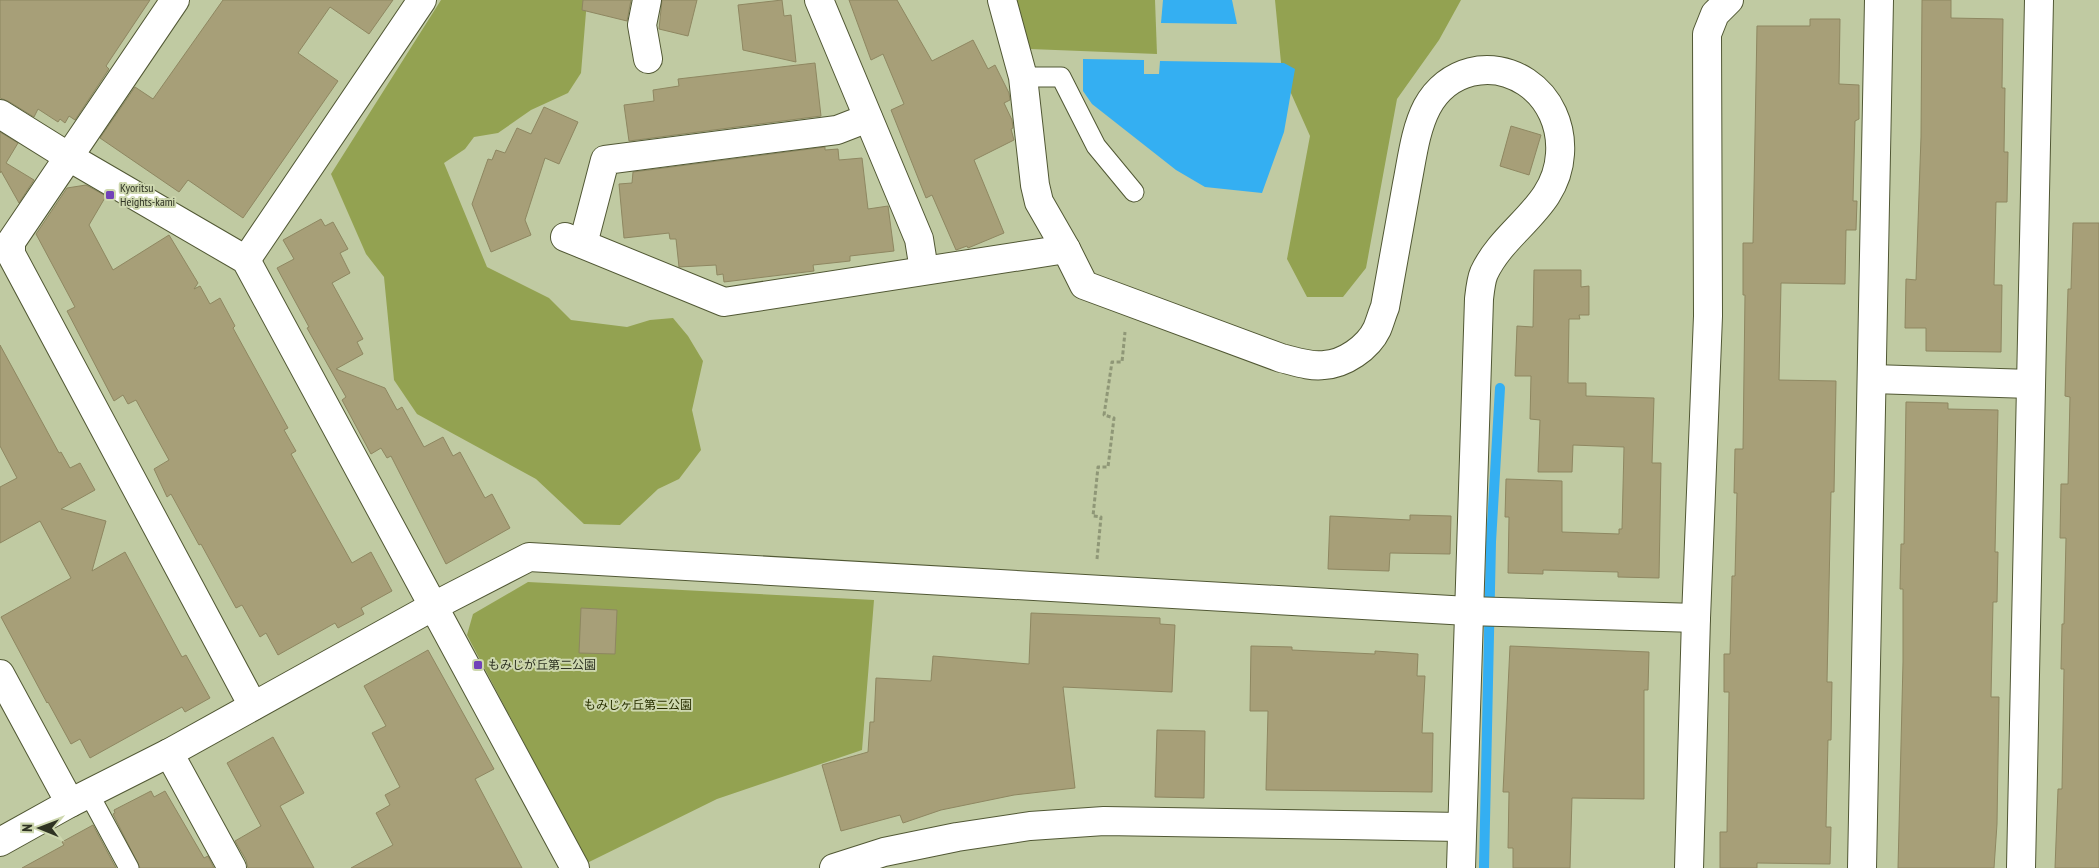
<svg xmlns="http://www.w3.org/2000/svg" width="2099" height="868" font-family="'PT Sans Narrow','Noto Sans JP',sans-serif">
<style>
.green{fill:#93a251}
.water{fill:#34aff2}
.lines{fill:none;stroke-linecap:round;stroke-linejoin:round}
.stream{stroke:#34aff2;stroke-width:10}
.building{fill:#a79f78;stroke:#8e8761}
.service-casing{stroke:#515834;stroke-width:21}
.minor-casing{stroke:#515834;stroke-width:30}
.tertiary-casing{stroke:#515834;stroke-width:30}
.path{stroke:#8f9777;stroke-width:3;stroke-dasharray:4 2.5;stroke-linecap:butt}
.service{stroke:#fff;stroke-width:19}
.minor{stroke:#fff;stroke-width:28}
.tertiary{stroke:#fff;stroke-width:28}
.poi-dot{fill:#7141b9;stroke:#cdd7ae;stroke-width:2}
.labels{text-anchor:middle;stroke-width:4;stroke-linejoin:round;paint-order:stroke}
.poi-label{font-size:12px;fill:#2f3323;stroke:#cdd7ae;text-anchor:start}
.park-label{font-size:12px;fill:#293000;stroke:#cdd7ae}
</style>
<rect width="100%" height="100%" fill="#c0caa2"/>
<g class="green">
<polygon points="441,0 587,0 581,73 568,93 531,110 498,133 474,137 465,149 444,163 487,267 549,298 571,320 627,327 650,320 673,318 688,336 703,361 692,410 701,450 679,479 658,489 620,525 584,524 536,479 417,414 394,380 384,277 366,254 331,174"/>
<polygon points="1015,0 1155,0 1157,54 1030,49"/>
<polygon points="1275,0 1461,0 1439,40 1397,99 1366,268 1343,297 1307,297 1287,259 1310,136 1282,73"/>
<polygon points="528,582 874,600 862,750 717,799 587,863 467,635 473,614"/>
</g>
<g class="water">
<polygon points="1163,0 1232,0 1237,24 1161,23"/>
<polygon points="1083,59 1144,60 1144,74 1159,74 1160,61 1284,63 1295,69 1284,132 1262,193 1205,187 1176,170 1092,104 1083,91"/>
</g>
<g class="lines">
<polyline class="stream" points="1484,868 1491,542 1500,388"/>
</g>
<g class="building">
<polygon points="0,0 150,0 106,66 109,69 75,120 69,116 65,123 60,119 58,122 38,109 34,117 8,101 0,98"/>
<polygon points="223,0 393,0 369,34 330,7 298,53 338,81 243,218 188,180 179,192 100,138 135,87 153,99"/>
<polygon points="583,0 631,0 627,21 582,10"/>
<polygon points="662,0 697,0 688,36 659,29"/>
<polygon points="782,0 784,16 791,15 796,62 743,50 738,5"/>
<polygon points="849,0 897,0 932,61 973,40 988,69 995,65 1009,93 1010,100 1004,103 1012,120 1013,128 1011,129 1014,140 974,160 1004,233 968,248 967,246 956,250 932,195 926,198 891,110 904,104 883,54 871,60"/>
<polygon points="1922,0 1951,0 1951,18 2003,19 2002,88 2005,88 2004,152 2008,152 2007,202 1996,202 1994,285 2002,285 2001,352 1926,351 1926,328 1905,328 1906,279 1916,280 1921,137"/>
<polygon points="1810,19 1840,19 1839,84 1859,85 1859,119 1855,121 1853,201 1857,201 1856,230 1846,230 1845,284 1781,283 1779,380 1836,381 1834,492 1831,492 1827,682 1832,682 1831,740 1828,740 1826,827 1831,827 1830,864 1757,863 1757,868 1720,868 1720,832 1727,832 1729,692 1724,692 1724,654 1730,654 1732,576 1735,576 1737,493 1734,493 1735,449 1743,449 1745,295 1743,295 1743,243 1753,243 1757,26 1810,26"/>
<polygon points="815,63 821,116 629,141 624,105 654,101 653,90 679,86 678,79"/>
<polygon points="544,107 578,122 559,164 545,158 525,220 531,235 491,252 472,204 488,159 492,160 496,150 505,153 517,128 531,134"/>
<polygon points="1511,126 1541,135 1529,175 1500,166"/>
<polygon points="0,132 18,143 6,163 34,180 19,203 1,171 0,173"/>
<polygon points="825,147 825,150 838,149 839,160 862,158 868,209 888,206 894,251 850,256 850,261 813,265 814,271 724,282 723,274 717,275 716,265 679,267 676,239 670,239 669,233 624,238 619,184 632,183 633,172"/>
<polygon points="86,185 106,196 89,225 113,270 169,235 198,283 194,289 200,286 210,304 220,298 235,326 233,328 288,428 284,430 296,451 291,454 352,563 371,552 392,591 361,608 364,614 338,628 335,623 278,655 266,633 260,637 242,605 236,608 201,544 199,545 171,494 167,497 154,469 169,460 136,400 128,404 123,395 114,401 67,311 75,307 36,234 67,188"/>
<polygon points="321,219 325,226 333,222 348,249 340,253 350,273 332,283 363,339 357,342 363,354 336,369 385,388 397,410 402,407 424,447 443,437 453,456 460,452 485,498 492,494 510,528 446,564 391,456 387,458 381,448 371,454 342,400 346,397 307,328 309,327 277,268 294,259 283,240"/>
<polygon points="2073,223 2099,223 2099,868 2055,868 2058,789 2062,789 2064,669 2061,669 2062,624 2064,624 2066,538 2060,538 2061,484 2068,484 2070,397 2065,396 2066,356 2068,289 2071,289"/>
<polygon points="1534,270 1581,270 1581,287 1589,286 1589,315 1579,315 1580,319 1569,319 1568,383 1586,383 1586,396 1654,398 1652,463 1661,463 1659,578 1618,577 1618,572 1543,570 1543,574 1508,573 1509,517 1505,517 1506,479 1562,481 1562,532 1619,534 1619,529 1622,529 1624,447 1573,445 1572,472 1538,472 1540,420 1530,419 1531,376 1515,376 1517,326 1533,327"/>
<polygon points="0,345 59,453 61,452 70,468 80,463 95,490 61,509 106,521 92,571 125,552 182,657 186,655 210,698 185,712 182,707 90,758 80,739 71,744 48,702 47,703 1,617 71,578 40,521 0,543 0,487 17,478 0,446"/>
<polygon points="1906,402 1948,403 1948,409 1998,410 1995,552 1998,552 1997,602 1993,602 1991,697 1999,697 1997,824 1994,868 1898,868 1903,662 1903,589 1900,589 1901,544 1904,544"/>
<polygon points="1410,515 1451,516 1450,554 1390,553 1389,571 1328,569 1330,516 1410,520"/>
<polygon points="581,608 617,610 615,654 579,653"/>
<polygon points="1031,613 1160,618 1160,624 1175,625 1172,692 1063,687 1075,788 1014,795 941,810 903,823 900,815 841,831 822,765 868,752 870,722 874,722 876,678 931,681 933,656 1029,664"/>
<polygon points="1251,646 1292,647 1292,650 1375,654 1375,651 1418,654 1417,676 1425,676 1422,733 1433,733 1432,792 1266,790 1268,711 1250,711"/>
<polygon points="1510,646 1649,652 1648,690 1644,690 1644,799 1572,798 1570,868 1513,868 1513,848 1508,848 1509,792 1503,792"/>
<polygon points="428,650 494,769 475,779 522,868 351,868 393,845 376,813 390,805 385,795 400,787 372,733 386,726 364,686"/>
<polygon points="1157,730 1205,731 1204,798 1155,797"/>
<polygon points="273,737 304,793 280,806 314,868 248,868 246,860 235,841 261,826 227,763"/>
<polygon points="151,791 154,797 165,791 204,858 208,856 214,868 140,868 113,814 115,813 114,810"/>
<polygon points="93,825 116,868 22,868 64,845 62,842"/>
</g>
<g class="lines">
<defs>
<g id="service">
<polyline points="1023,77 1061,77 1096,146 1134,192"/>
<polyline points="89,794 129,868"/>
</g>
<g id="minor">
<polyline points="175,0 11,242 11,254 253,706"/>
<polyline points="647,0 642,25 648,59"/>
<polyline points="819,0 919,239 924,270"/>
<path d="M1002,0L1023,77L1035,185L1039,202L1066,249L1084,285L1281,358C1294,361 1310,367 1324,365C1344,364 1368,348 1377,329C1380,322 1382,314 1385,307C1392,266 1400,225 1407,184C1412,159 1415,130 1427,107C1447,70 1491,59 1526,82C1550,98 1562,126 1560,154C1557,208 1505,228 1484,273C1481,280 1480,290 1479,299L1461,868"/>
<polyline points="0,114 69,157 246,260 575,868"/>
<polyline points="565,237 724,302 1066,249"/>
<polyline points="583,244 605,160 837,130 868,118"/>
<polyline points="246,260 422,0"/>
<polyline points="1872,379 2031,384"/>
<polyline points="1468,611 1696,618"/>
<polyline points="0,674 70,803"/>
<polyline points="169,753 232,868"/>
<polyline points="0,842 70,803 169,753 432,607"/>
<polyline points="834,868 884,852 957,837 1030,826 1104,821 1461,827"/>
<polyline points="1689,868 1696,618 1708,316 1707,34 1715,14 1729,0"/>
<polyline points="1862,868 1879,0"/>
<polyline points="2021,868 2039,0"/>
</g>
<polyline id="tertiary" points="432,607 529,557 1468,611"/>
</defs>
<use href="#service" class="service-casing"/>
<use href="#minor" class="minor-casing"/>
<use href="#tertiary" class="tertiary-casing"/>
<polyline class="path" points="1097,559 1101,517 1093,516 1098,467 1108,467 1114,418 1104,415 1112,362 1122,362 1125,332"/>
<use href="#service" class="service"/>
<use href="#minor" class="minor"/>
<use href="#tertiary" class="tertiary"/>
</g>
<g class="poi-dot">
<rect x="105" y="190" width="10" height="10" rx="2.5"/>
<rect x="473" y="660" width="10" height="10" rx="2.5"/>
</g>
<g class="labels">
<g class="poi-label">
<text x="120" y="192">Kyoritsu<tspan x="120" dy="14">Heights-kami</tspan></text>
<text x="488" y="669">もみじが丘第二公園</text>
</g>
<g class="park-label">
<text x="638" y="709">もみじヶ丘第二公園</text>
</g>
</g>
<g transform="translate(40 828) rotate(271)" stroke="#cdd7ae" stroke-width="4" paint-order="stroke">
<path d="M0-4L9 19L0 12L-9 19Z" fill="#2f3323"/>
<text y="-8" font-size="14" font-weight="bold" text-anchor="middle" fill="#2f3323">N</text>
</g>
</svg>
